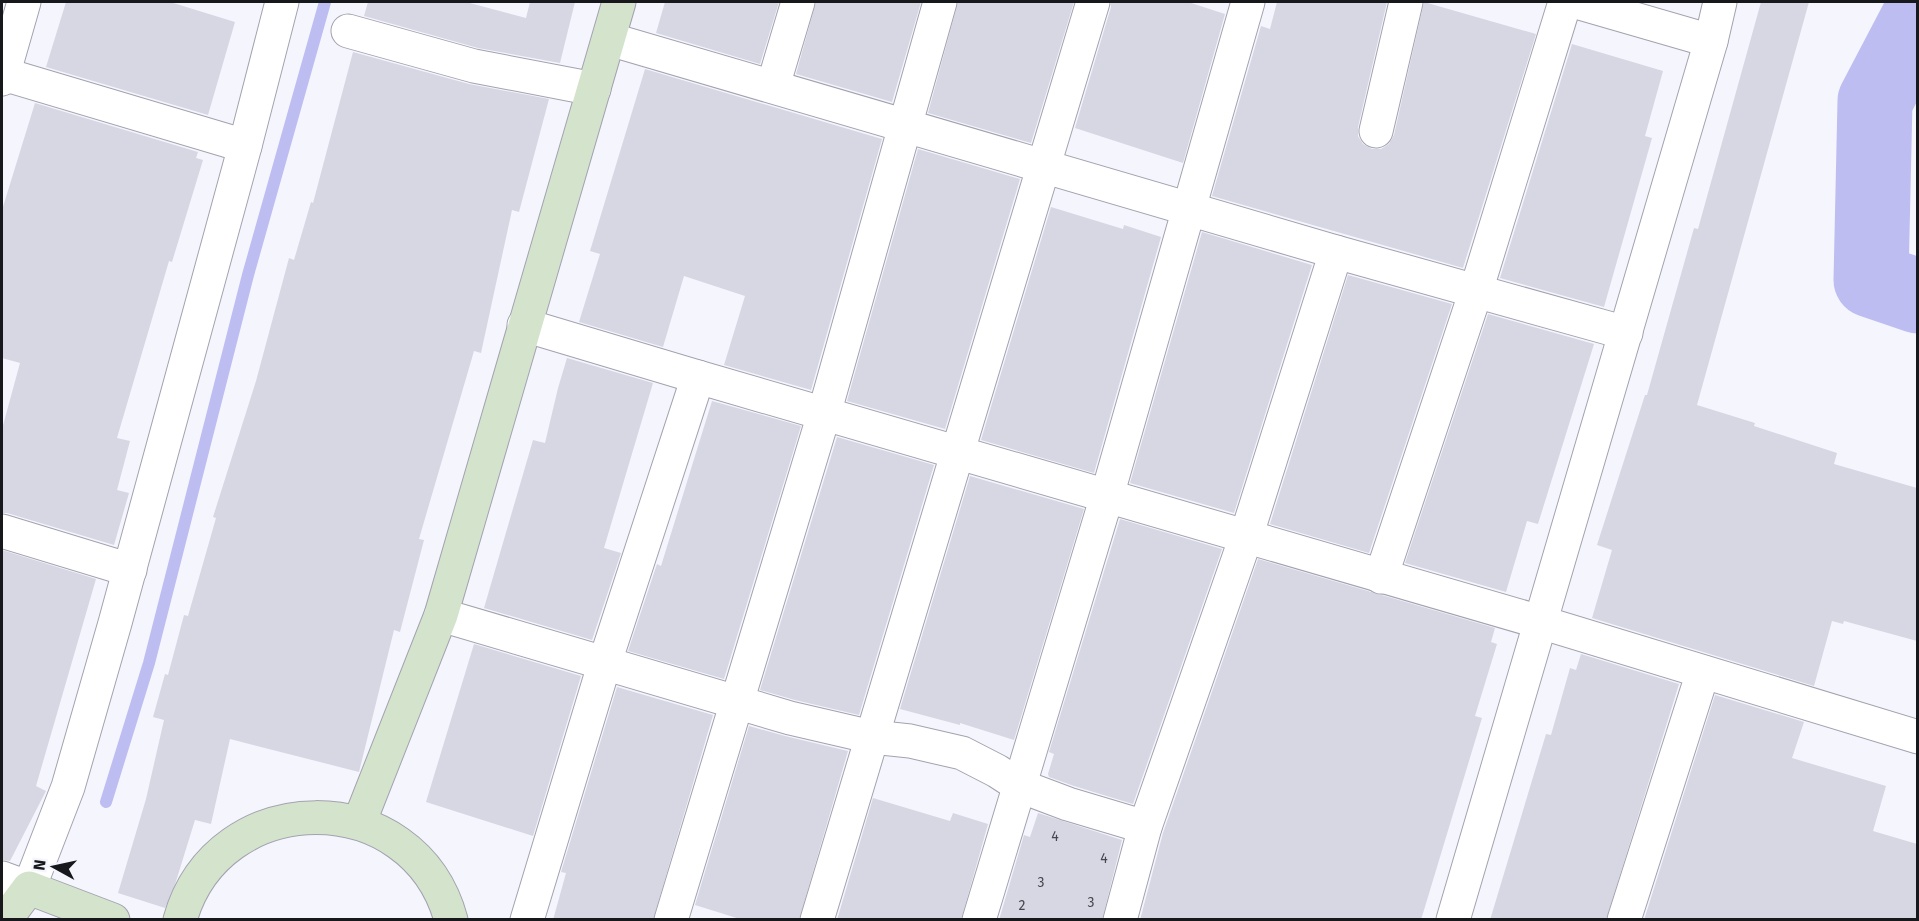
<svg xmlns="http://www.w3.org/2000/svg" width="1919" height="921" font-family="'Fira Sans',sans-serif">
<style>
.lines{fill:none;stroke-linecap:round;stroke-linejoin:round}
.stream{stroke:#bdbdf2;stroke-width:12}
.river{stroke:#bdbdf2;stroke-width:75}
.building{fill:#d7d7e4}
.street-casing{stroke:#a3a3b0;stroke-width:35}
.secondary-casing{stroke:#a3a3b0;stroke-width:35}
.street{stroke:#fff;stroke-width:33}
.secondary{stroke:#d4e3cc;stroke-width:33}
.labels{text-anchor:middle;stroke-width:4.5;stroke-linejoin:round;paint-order:stroke}
.number-label{font-size:14px;fill:#47484e}
</style>
<rect width="100%" height="100%" fill="#f5f5fd"/>
<g class="lines">
<polyline class="stream" points="106,802 149,663 248,275 325,2"/>
<polyline class="river" points="1918,19 1875,101 1871,280 1918,296"/>
</g>
<g class="building">
<polygon points="66,2 170,2 235,22 208,115 46,67"/>
<polygon points="368,2 466,2 526,18 530,2 575,2 560,63 478,48 364,16"/>
<polygon points="665,2 779,2 760,64 656,33"/>
<polygon points="816,2 921,2 892,102 796,74"/>
<polygon points="958,2 1074,2 1031,143 928,113"/>
<polygon points="1111,2 1188,2 1225,14 1183,163 1075,128 1111,7"/>
<polygon points="1277,2 1387,2 1358,127 1358,136 1363,144 1372,149 1381,149 1389,144 1394,135 1424,2 1536,34 1463,268 1212,196 1261,26 1270,29"/>
<polygon points="1761,2 1809,2 1697,405 1755,423 1754,426 1837,453 1834,464 1917,488 1917,641 1844,621 1843,624 1832,621 1814,686 1592,618 1612,550 1597,545 1645,395 1647,395 1694,228 1698,229"/>
<polygon points="1572,44 1663,71 1645,136 1652,138 1604,307 1500,278"/>
<polygon points="353,52 469,84 549,99 519,212 512,210 481,353 474,351 419,539 424,540 400,632 394,630 359,772 230,739 211,824 195,820 173,891 165,908 118,893 146,799 164,720 153,717 165,674 168,675 184,615 188,616 216,518 213,517 256,381 289,258 294,260 311,202 313,203"/>
<polygon points="645,69 882,139 811,390 724,365 745,296 684,276 663,347 579,322 600,254 590,251"/>
<polygon points="35,103 198,152 196,158 203,160 172,262 169,261 117,438 130,441 117,490 129,493 114,545 7,513 2,513 2,429 20,363 2,358 2,210"/>
<polygon points="918,149 1020,179 945,429 847,401"/>
<polygon points="1051,207 1123,229 1124,225 1161,237 1094,473 981,440"/>
<polygon points="1202,232 1312,265 1234,513 1130,483"/>
<polygon points="1348,275 1452,304 1369,553 1270,524"/>
<polygon points="1488,314 1594,344 1538,524 1527,521 1506,592 1405,563"/>
<polygon points="567,358 653,383 604,548 621,553 592,640 484,608 533,440 545,443 558,388"/>
<polygon points="712,401 801,426 724,679 628,651 657,564 661,566"/>
<polygon points="837,437 934,465 859,715 795,700 760,690"/>
<polygon points="970,476 1084,509 1014,740 960,723 960,725 900,709"/>
<polygon points="1120,519 1222,549 1133,804 1074,786 1049,777 1048,774 1054,754 1049,752"/>
<polygon points="2,550 96,579 36,786 46,791 10,861 2,860"/>
<polygon points="1258,559 1495,628 1491,642 1497,644 1475,716 1482,718 1421,920 1140,920 1163,833"/>
<polygon points="474,644 581,676 533,836 426,802"/>
<polygon points="1581,654 1679,684 1606,920 1490,920 1546,734 1551,735 1570,668 1576,670"/>
<polygon points="617,687 713,715 653,920 553,920 566,873 561,872"/>
<polygon points="1715,695 1804,722 1792,758 1886,786 1873,831 1917,844 1917,920 1644,920"/>
<polygon points="749,726 785,736 848,751 799,920 743,920 695,905"/>
<polygon points="873,798 950,821 953,813 988,824 961,920 837,920"/>
<polygon points="1038,813 1122,840 1102,920 999,920 1024,835 1030,837"/>
</g>
<g class="lines">
<defs>
<g id="street">
<polyline points="1576,2 1711,41"/>
<polyline points="348,31 474,66 594,89"/>
<polyline points="609,39 1336,252 1626,333"/>
<polyline points="3,74 245,146"/>
<polyline points="2,79 24,2"/>
<polyline points="773,86 798,2"/>
<polyline points="1376,131 1406,2"/>
<polyline points="524,325 698,377 1540,622 1918,737"/>
<polyline points="2,531 130,570"/>
<polyline points="1381,577 1476,291 1565,2"/>
<polyline points="441,615 790,718 872,737 910,741 962,753 997,771 1020,786 1068,804 1145,827"/>
<polyline points="2,878 29,888 68,787 115,623 245,146 282,2"/>
<polyline points="527,920 605,662 698,377"/>
<polyline points="671,920 824,414 940,2"/>
<polyline points="817,920 1093,2"/>
<polyline points="979,920 1107,496 1248,2"/>
<polyline points="1120,920 1145,827 1246,537 1336,252"/>
<polyline points="1453,920 1711,41 1720,2"/>
<polyline points="1624,920 1703,672"/>
</g>
<g id="secondary">
<polyline points="359,823 441,615 619,2"/>
<polyline points="5,920 29,888 113,920"/>
<path d="M180,920C218,784 414,783 451,920"/>
</g>
</defs>
<use href="#street" class="street-casing"/>
<use href="#secondary" class="secondary-casing"/>
<use href="#street" class="street"/>
<use href="#secondary" class="secondary"/>
</g>
<g class="labels">
<g class="number-label">
<text x="1055" y="841">4</text>
<text x="1104" y="863">4</text>
<text x="1041" y="887">3</text>
<text x="1091" y="907">3</text>
<text x="1022" y="910">2</text>
</g>
</g>
<rect width="1919" height="921" fill="none" stroke="#17181c" stroke-width="6"/>
<g transform="translate(54 867) rotate(278)" stroke="#f5f5fd" stroke-width="4.5" paint-order="stroke">
<path d="M0-4.5L10 22L0 15L-10 22Z" fill="#17181c"/>
<text y="-9" font-size="16" font-weight="bold" text-anchor="middle" fill="#17181c">N</text>
</g>
</svg>
